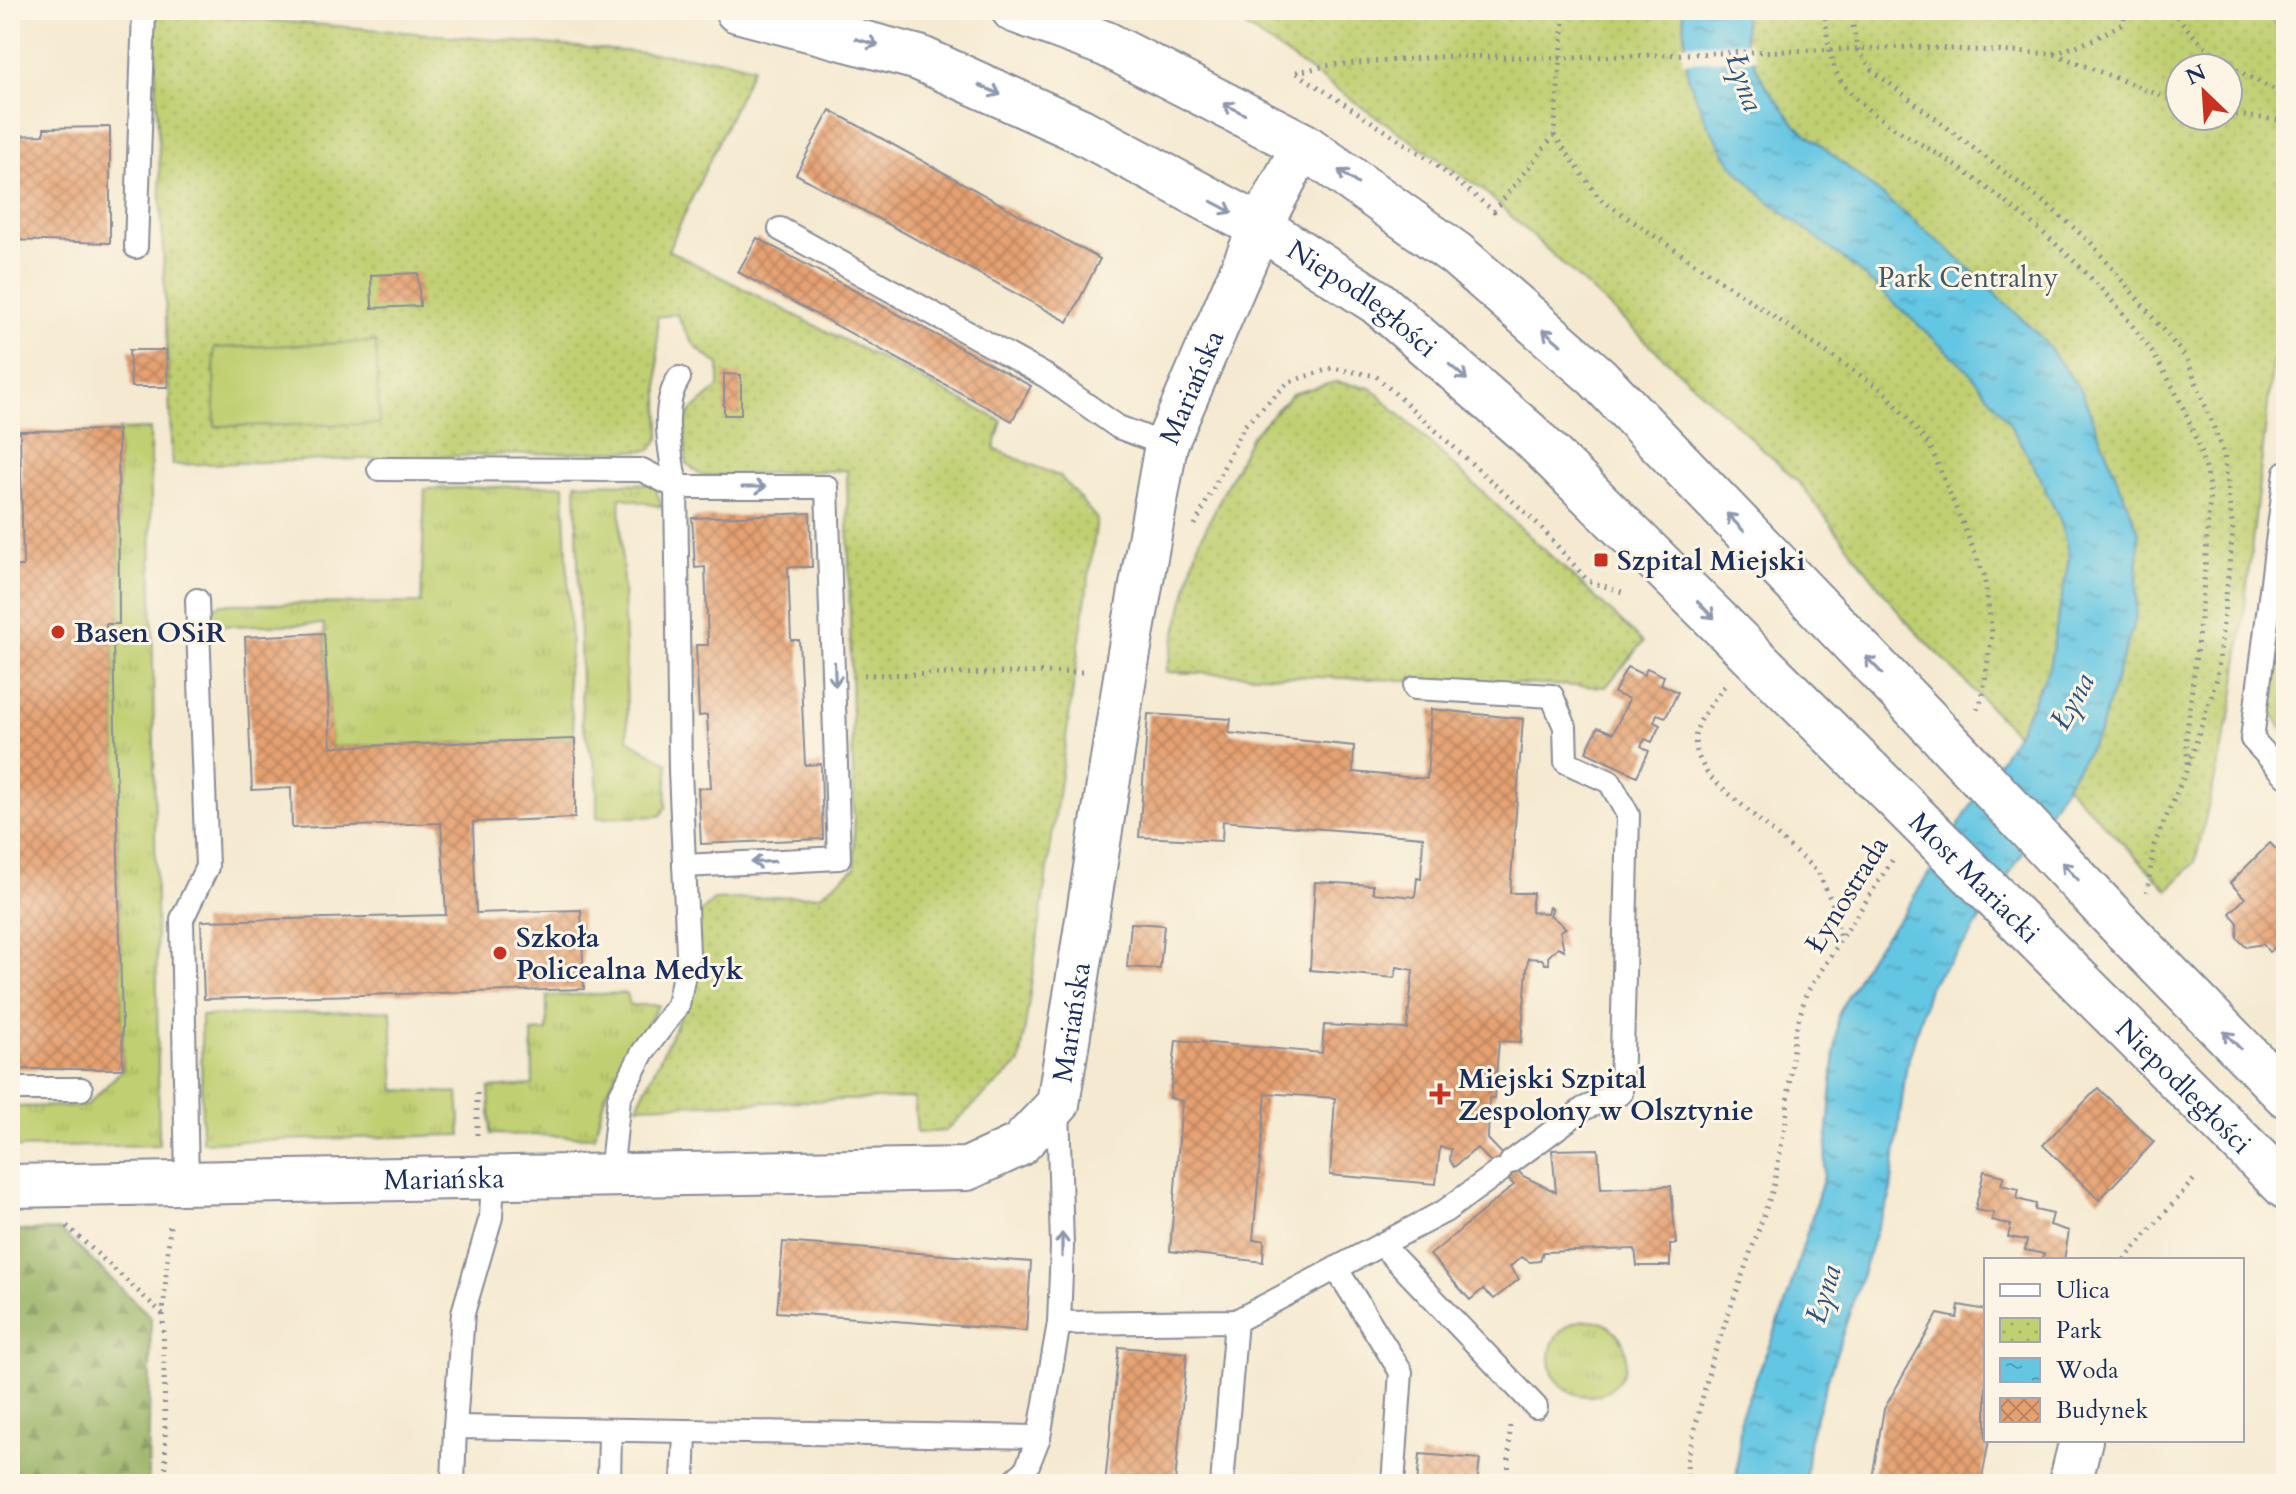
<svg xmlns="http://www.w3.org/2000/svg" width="2296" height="1494" font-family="Cardo,serif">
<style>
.grass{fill:url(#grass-tufts);stroke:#6e7f68;stroke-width:2}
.forest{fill:url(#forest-firs);stroke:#5a7060;stroke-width:2}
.park{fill:url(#park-dots);stroke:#6e7f68;stroke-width:2;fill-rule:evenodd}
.pitch{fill:#c0cf71;stroke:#6e7f68;stroke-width:2}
.water{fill:url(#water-ripples);stroke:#407aa0;stroke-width:2}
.pier{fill:#f5ead1}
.building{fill:url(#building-cross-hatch)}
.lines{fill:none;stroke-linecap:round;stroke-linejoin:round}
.lane-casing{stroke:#888c98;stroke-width:26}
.street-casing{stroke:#888c98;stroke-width:46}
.secondary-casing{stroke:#888c98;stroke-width:48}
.path{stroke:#888c98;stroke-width:5;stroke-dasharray:2 6;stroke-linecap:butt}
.lane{stroke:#fff;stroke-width:22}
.street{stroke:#fff;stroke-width:42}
.secondary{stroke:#fff;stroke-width:44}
.secondary-bridge-casing{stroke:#888c98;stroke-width:48;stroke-linecap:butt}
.secondary-bridge{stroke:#fff;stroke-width:44}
.oneway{stroke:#8d97ae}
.poi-dot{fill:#c8321e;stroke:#fcf5e5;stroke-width:3}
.labels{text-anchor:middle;stroke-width:6;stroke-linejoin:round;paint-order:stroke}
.park-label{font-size:28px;fill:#445763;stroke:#fcf5e5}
.street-label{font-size:28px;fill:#1b2f5e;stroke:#fcf5e5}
.poi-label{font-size:28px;font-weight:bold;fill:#1b2f5e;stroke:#fcf5e5;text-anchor:start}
.water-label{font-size:30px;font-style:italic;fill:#2d557f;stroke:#fcf5e5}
</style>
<defs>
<pattern id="grass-tufts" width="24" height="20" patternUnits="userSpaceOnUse" patternTransform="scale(2)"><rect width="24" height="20" fill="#c0cf71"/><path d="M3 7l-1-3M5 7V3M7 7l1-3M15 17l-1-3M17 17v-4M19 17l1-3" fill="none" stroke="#a4b264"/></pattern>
<pattern id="forest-firs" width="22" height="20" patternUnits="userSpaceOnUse" patternTransform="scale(2)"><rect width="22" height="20" fill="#98b263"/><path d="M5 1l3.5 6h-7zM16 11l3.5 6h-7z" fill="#7b9155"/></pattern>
<pattern id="park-dots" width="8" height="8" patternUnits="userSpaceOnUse" patternTransform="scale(2)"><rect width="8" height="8" fill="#c0cf71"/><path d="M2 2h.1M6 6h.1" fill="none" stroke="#a4b264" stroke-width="1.8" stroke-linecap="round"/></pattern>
<pattern id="water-ripples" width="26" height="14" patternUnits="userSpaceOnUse" patternTransform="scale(2)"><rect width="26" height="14" fill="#64c6e3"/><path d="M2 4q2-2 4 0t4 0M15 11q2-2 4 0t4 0" fill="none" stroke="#52a1bb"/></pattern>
<pattern id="building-cross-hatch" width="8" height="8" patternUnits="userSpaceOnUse" patternTransform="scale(2)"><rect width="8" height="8" fill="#e6a171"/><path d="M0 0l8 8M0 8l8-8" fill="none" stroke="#ba8460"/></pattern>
</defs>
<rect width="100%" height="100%" fill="#fcf5e5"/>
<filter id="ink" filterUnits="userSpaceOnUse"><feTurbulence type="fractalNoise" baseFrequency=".0125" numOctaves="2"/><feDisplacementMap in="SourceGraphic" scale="16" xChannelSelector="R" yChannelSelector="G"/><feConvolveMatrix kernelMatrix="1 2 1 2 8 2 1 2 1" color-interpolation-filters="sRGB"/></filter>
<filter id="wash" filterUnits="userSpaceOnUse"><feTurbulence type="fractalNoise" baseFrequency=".006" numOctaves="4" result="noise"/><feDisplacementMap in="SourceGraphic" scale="32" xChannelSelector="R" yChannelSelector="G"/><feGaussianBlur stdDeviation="1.8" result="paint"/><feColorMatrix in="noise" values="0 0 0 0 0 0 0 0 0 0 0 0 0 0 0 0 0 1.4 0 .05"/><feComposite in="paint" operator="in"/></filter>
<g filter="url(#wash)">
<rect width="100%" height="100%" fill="#f5ead1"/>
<g class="grass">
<polygon points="150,429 159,1145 10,1148 10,1107 86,1106 123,1069 113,641 107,640 106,624 119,623 118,430"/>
<polygon points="576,483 654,484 662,507 620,497 628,739 668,763 666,807 660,816 597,818 597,773 582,722"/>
<polygon points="564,485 571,651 567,677 575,739 331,747 324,624 213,626 208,622 212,608 221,604 421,603 425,489"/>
<polygon points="627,993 630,1005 659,1005 606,1092 594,1137 491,1134 489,1088 533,1085 532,1032 547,1031 547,996"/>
<polygon points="391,1010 395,1090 458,1093 461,1135 202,1142 201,1016"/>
<circle cx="1588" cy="1358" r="38"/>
</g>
<polygon class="forest" points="60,1230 151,1317 148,1484 24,1484 10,1463 10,1231"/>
<g class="park">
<path d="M153,10L726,60L753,67L668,250L1002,421L994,449L1061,477L1097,519L1020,1063L945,1131L917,1133L914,1098L637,1106L692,992L695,917L714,900L820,895L855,868L847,470L702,476L686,463L685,427L689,413L719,387V364C696,352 687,337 677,314L657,317L660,437L651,450L172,465Z"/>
<path d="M1253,10H2267L2286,44V249L2234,699L2195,862L2168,890L1906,621L1799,483L1483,190L1246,27ZM2180,68H2228V116H2180Z"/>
<polygon points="1335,382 1371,388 1643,642 1606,687 1166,672 1198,544 1251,436 1292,394"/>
<polygon points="2286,602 2286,734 2267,706"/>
</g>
<polygon class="pitch" points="376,342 379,424 215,426 214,348"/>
<polygon class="water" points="1683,10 1744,10 1745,43 1764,83 1796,125 1954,254 2042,338 2082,392 2139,532 2136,616 2099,733 1966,942 1930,984 1906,1069 1890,1198 1878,1225 1810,1434 1805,1484 1736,1484 1741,1415 1784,1309 1824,1176 1838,1015 1868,958 1905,911 2021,726 2049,667 2069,558 2061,522 2034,466 2006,418 1967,369 1856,269 1760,194 1730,162 1707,123 1688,78"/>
<polygon class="pier" points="1749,42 1757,59 1683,62 1681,44"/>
<g id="blocks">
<g class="building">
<polygon points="830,110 1100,259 1068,322 796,174"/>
<polygon points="110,127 110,243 10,240 10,136 44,135 44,128"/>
<polygon points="757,238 1031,386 1012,421 738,272"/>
<polygon points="418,273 420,306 372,308 371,275"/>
<polygon points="129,350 166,350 168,387 131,387"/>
<polygon points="724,374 741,375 741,415 724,415"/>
<polygon points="118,430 119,624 106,624 107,640 113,641 123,1069 10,1069 10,566 23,566 20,431"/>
<polygon points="810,513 812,567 788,567 791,640 799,640 805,765 821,764 823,839 701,844 698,788 711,788 707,715 699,716 696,645 708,645 705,567 695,568 692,518"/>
<polygon points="324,633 331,747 575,739 575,818 473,822 476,913 581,910 584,989 204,999 201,921 446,915 441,823 292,828 291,788 252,790 245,637"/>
<polygon points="1627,667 1644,675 1647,668 1664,676 1661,684 1678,692 1666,717 1657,714 1654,722 1660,725 1652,742 1645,739 1641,746 1649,751 1637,776 1586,752 1598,727 1613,733 1629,699 1614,693"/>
<polygon points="1431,709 1523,719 1510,893 1533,893 1531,912 1547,913 1549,907 1552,909 1550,915 1566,928 1560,931 1564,950 1558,947 1548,957 1549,964 1545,964 1542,959 1528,958 1521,1042 1499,1041 1494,1098 1489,1098 1488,1139 1523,1176 1556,1192 1552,1150 1598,1149 1601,1189 1671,1186 1676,1244 1670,1244 1670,1266 1637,1266 1635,1249 1543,1252 1540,1261 1530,1262 1521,1257 1510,1267 1519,1279 1494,1299 1483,1289 1470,1300 1430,1255 1514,1185 1477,1148 1454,1167 1450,1160 1451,1149 1440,1147 1436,1184 1330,1175 1335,1098 1266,1093 1253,1240 1264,1240 1263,1262 1170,1251 1182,1101 1170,1098 1176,1040 1322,1053 1324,1025 1407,1029 1413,970 1397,967 1395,978 1310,970 1315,882 1373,885 1373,893 1415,897 1417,878 1421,879 1423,837 1223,821 1222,841 1139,837 1148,714 1231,719 1229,733 1354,746 1353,772 1427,779"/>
<polygon points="2270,843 2284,857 2286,855 2286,959 2274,948 2269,952 2263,944 2246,947 2237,938 2238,923 2230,913 2245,898 2230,883"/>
<polygon points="1131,923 1164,925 1160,969 1127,967"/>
<polygon points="2098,1088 2154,1142 2099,1200 2043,1145"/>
<polygon points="1984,1171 2004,1176 2001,1185 2019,1189 2017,1199 2036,1204 2035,1210 2053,1214 2050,1225 2069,1231 2064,1260 2042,1260 2044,1254 2025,1250 2027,1240 2008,1237 2011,1225 1992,1220 1994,1213 1975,1210"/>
<polygon points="783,1242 1031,1262 1026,1331 777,1312"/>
<polygon points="1959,1305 1986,1310 1986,1440 1989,1440 1981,1484 1871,1484 1884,1409 1938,1314 1957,1318"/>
<polygon points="1119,1347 1187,1353 1175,1484 1105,1484"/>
<polygon points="1420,1454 1480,1459 1477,1484 1417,1484"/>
</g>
</g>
</g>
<g filter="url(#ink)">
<use href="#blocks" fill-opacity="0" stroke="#888c98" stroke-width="2"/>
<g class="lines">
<defs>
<g id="lane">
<polyline points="780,229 1046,376 1118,427 1166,445"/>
<polyline points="136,247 144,10"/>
<path d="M679,378C659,408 671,453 676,487H827L839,858L684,866"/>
<polyline points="379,469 642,470 676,487 680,771 688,954 678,1005 643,1052 619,1098 611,1175"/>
<polyline points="2286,472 2252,739 2286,776"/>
<polyline points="1415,688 1552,696 1565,727 1566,762 1610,782 1628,815 1621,1093 1583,1109 1511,1162"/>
<polyline points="10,1089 81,1089"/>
<polyline points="1058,1105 1062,1247 1059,1323"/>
<polyline points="493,1179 491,1217 463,1313 455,1427 1039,1437 1059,1323 1236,1321 1445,1211 1500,1171"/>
<polyline points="187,1183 182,919 207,867 197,600"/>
<polyline points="1382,1245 1536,1407"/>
<polyline points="1336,1268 1401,1372 1393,1484"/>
<polyline points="453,1484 455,1427"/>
<polyline points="609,1484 610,1431"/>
<polyline points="683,1484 685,1433"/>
<polyline points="1010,1484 1026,1470 1039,1437"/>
<polyline points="1222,1484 1236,1321"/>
</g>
<g id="street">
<path id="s1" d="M10,1186L967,1169L1019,1145L1058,1104L1127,664L1166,445L1260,227L1303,145"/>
<polyline points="2070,1484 2081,1440"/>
</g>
<g id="secondary">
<path id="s2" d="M737,10L919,58L1079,130L1260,227L1377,302L1528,433L1869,771"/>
<polyline points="1014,10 1106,44 1303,145 1456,254 1597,377 1928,721"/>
<polyline points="2123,928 2286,1095"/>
<path id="s3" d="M2082,984L2286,1187"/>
</g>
</defs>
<use href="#lane" class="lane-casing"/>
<use href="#street" class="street-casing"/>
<use href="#secondary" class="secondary-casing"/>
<g class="path">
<path d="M1825,10C1827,36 1829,70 1848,90C1878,125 1925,143 1962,170C2069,245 2180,348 2208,482C2212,498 2207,519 2207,536C2204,605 2193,673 2186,741L2188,764"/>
<polyline points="1850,10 1857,48 1872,70 2050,207 2092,244 2187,359 2224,454 2233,532 2217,678 2188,767 2154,845 2147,892"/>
<path d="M2172,10C2202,50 2240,76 2286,94"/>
<polyline points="2054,54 2095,39 2123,23 2126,10"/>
<polyline points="1296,72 1332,65 1451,56 1561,58 1912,47 2054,54 2180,103"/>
<polyline points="1297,73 1427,158 1494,211 1554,135 1565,10"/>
<polyline points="2228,114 2286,121"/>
<polyline points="1554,135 1600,199 1885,392 1930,446 1984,575 1992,633 1982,699 1976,711"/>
<polyline points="1195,525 1244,426 1289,382 1332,368 1376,376 1538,524 1588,581 1625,593"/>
<polyline points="864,675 1082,672"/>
<path d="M1724,686C1699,722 1682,735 1709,776L1818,872L1835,909L1840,940"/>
<polyline points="477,1093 477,1135"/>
<polyline points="67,1226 163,1314"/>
<polyline points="2124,1260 2196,1177"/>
<polyline points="166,1484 163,1314 170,1225"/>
<polyline points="1508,1484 1510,1425"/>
<polyline points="1688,1484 1687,1461 1711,1363 1773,1189 1786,1121 1794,1036 1806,994 1895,856"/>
</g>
<use href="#lane" class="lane"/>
<use href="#street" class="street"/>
<use href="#secondary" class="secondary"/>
<defs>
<g id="secondary-bridge">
<polyline points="1928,721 2123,928"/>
<path id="s4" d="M1869,771L2082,984"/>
</g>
</defs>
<use href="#secondary-bridge" class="secondary-bridge-casing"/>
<use href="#secondary-bridge" class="secondary-bridge"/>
</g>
<defs><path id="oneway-shaft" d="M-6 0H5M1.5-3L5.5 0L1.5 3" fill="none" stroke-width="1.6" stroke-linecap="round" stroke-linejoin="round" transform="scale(2)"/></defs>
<g class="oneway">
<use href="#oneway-shaft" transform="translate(867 42) rotate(16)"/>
<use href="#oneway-shaft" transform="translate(990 90) rotate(24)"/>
<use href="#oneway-shaft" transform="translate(1234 109) rotate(-153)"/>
<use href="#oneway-shaft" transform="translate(1348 177) rotate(-144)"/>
<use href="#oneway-shaft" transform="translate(1222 207) rotate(28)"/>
<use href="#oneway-shaft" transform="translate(1552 337) rotate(-139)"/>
<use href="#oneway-shaft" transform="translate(1458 372) rotate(41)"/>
<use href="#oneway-shaft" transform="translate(754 487)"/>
<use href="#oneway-shaft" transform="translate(1735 522) rotate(-134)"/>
<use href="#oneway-shaft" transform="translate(1706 610) rotate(45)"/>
<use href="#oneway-shaft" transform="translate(1874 665) rotate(-134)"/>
<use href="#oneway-shaft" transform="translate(835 674) rotate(88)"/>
<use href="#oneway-shaft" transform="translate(763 862) rotate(177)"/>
<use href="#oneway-shaft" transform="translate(2070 871) rotate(-133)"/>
<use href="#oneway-shaft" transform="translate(2232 1040) rotate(-134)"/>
<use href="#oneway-shaft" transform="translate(1062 1245) rotate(-90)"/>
</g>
</g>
<g class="poi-dot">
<rect x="1593" y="552" width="16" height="16" rx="4"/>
<circle cx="58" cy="632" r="8"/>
<circle cx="500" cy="953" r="8"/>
<path d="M1436 1082h8v8h8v8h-8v8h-8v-8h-8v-8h8z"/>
</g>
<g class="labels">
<g class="park-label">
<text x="1968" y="287">Park Centralny</text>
</g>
<g class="street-label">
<text dy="10" stroke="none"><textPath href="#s2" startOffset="694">Niepodległości</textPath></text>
<text dy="10" stroke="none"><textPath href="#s1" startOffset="1802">Mariańska</textPath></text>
<text dy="10" stroke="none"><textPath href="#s4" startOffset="150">Most Mariacki</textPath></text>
<text transform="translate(1846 894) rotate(-58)" y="10">Łynostrada</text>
<text dy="10" stroke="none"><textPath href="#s1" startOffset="1154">Mariańska</textPath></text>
<text dy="10" stroke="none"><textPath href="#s3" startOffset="144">Niepodległości</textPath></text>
<text dy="10" stroke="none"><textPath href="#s1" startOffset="434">Mariańska</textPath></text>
</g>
<g class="poi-label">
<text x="1617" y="570">Szpital Miejski</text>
<text x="74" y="642">Basen OSiR</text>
<text x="516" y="947">Szkoła<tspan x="516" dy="32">Policealna Medyk</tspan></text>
<text x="1458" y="1088">Miejski Szpital<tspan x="1458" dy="32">Zespolony w Olsztynie</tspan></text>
</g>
<g class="water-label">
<text transform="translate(1745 82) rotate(71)" y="10">Łyna</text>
<text transform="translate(2072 701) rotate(-61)" y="10">Łyna</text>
<text transform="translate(1823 1294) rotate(-73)" y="10">Łyna</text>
</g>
</g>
<rect width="2296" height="1494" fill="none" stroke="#fcf5e5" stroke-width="40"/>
<rect x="1984" y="1258" width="260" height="184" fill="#fcf5e5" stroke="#a2a6af" stroke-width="2"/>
<rect x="2000" y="1284" width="40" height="12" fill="#ffffff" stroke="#a2a6af" stroke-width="2"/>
<text x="2056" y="1298" font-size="24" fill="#1b2f5e">Ulica</text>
<rect x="2000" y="1318" width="40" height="24" fill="url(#park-dots)" stroke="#a2a6af" stroke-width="2"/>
<text x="2056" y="1338" font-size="24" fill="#1b2f5e">Park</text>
<rect x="2000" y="1358" width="40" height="24" fill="url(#water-ripples)" stroke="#a2a6af" stroke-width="2"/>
<text x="2056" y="1378" font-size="24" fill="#1b2f5e">Woda</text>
<rect x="2000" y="1398" width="40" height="24" fill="url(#building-cross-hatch)" stroke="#a2a6af" stroke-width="2"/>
<text x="2056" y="1418" font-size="24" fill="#1b2f5e">Budynek</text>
<g transform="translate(2204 92) rotate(335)"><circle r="38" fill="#fcf5e5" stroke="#a2a6af" stroke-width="2"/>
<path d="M0-6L14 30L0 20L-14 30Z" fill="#c8321e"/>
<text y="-12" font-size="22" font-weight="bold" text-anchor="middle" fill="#1b2f5e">N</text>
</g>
</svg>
